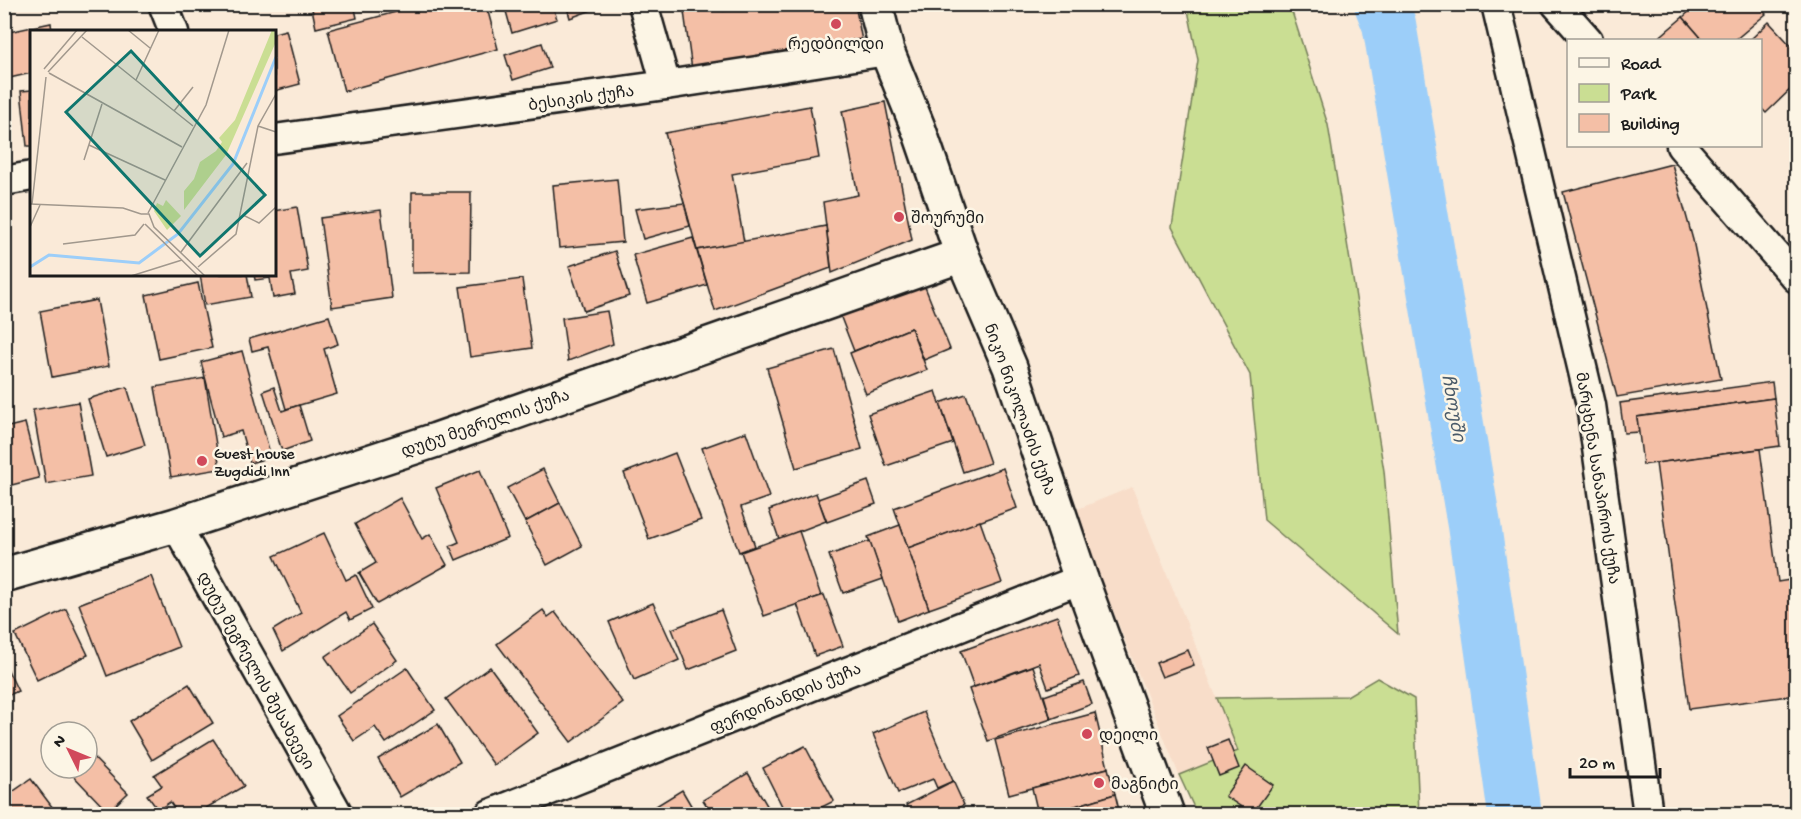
<svg xmlns="http://www.w3.org/2000/svg" width="1801" height="819" font-family="'Gochi Hand','Noto Sans Georgian',sans-serif">
<style>
.built{fill:#f8ddc9}
.green{fill:#cade93;stroke:#737d58;stroke-width:1.5}
.lines{fill:none;stroke-linecap:round;stroke-linejoin:round}
.river{stroke:#9ccef9;stroke-width:54}
.building{fill:#f4bfa6;stroke:#1c1c1c;stroke-width:1.5}
.minor-casing{stroke:#1c1c1c;stroke-width:33}
.tertiary-casing{stroke:#1c1c1c;stroke-width:38}
.minor{stroke:#fcf5e5;stroke-width:28}
.tertiary{stroke:#fcf5e5;stroke-width:33}
.poi-dot{fill:#d1495b;stroke:#fcf5e5;stroke-width:2}
.labels{text-anchor:middle;stroke-width:5;stroke-linejoin:round;paint-order:stroke}
.poi-label{font-size:16px;fill:#1c1c1c;stroke:#fcf5e5;text-anchor:start}
.street-label{font-size:16px;fill:#1c1c1c;stroke:#fcf5e5}
.water-label{font-size:18px;font-style:italic;fill:#495a69;stroke:#fcf5e5}
.inset-river{fill:none;stroke:#9ccef9;stroke-width:3}
.inset-road{fill:none;stroke:#a1988d;stroke-width:1.5}
.view{fill:#0f766e;fill-opacity:0.15;stroke:#0f766e;stroke-width:3}
.inset-edge{fill:none;stroke:#1c1c1c;stroke-width:3}
</style>
<rect width="100%" height="100%" fill="#faead8"/>
<filter id="ink" filterUnits="userSpaceOnUse"><feTurbulence type="fractalNoise" baseFrequency=".0167" numOctaves="2"/><feDisplacementMap in="SourceGraphic" scale="12" xChannelSelector="R" yChannelSelector="G"/><feConvolveMatrix kernelMatrix="1 2 1 2 8 2 1 2 1" color-interpolation-filters="sRGB"/></filter>
<g filter="url(#ink)">
<polygon class="built" points="1132,487 1238,751 1179,775 1073,511"/>
<g class="green">
<polygon points="1187,5 1289,5 1293,15 1328,125 1384,471 1398,634 1264,520 1250,375 1172,227 1198,60"/>
<polygon points="1377,678 1414,699 1419,814 1197,814 1179,775 1238,751 1217,698 1347,696"/>
</g>
<g class="lines">
<polyline class="river" points="1381,4 1389,24 1474,525 1515,814"/>
</g>
<g class="building">
<polygon points="311,4 354,4 357,18 316,28"/>
<polygon points="393,4 486,4 498,49 344,91 328,30 396,12"/>
<polygon points="504,4 552,4 557,19 512,33"/>
<polygon points="566,4 608,4 570,18"/>
<polygon points="683,4 722,4 723,11 783,4 855,4 863,46 692,70"/>
<polygon points="1698,4 1757,4 1766,14 1735,40 1703,40 1683,17"/>
<polygon points="1683,17 1703,40 1656,40"/>
<polygon points="1769,22 1796,51 1796,84 1766,113 1760,107 1760,40 1750,40"/>
<polygon points="51,23 52,32 32,32 32,73 5,79 4,33"/>
<polygon points="286,30 300,84 274,91 274,33"/>
<polygon points="542,43 550,68 513,80 505,55"/>
<polygon points="32,90 32,146 27,146 21,91"/>
<polygon points="885,102 912,240 832,273 823,202 858,195 842,111"/>
<polygon points="810,106 819,158 732,174 744,242 697,250 665,133"/>
<polygon points="1672,164 1693,240 1721,379 1617,397 1563,192"/>
<polygon points="617,179 623,242 559,248 553,185"/>
<polygon points="412,192 471,192 470,272 412,273"/>
<polygon points="684,203 690,226 643,239 635,209"/>
<polygon points="297,207 308,271 291,274 295,294 273,298 270,278 255,280 254,274 274,274 274,211"/>
<polygon points="381,210 392,298 332,307 320,218"/>
<polygon points="826,226 831,268 715,311 697,250"/>
<polygon points="693,238 707,285 647,303 633,255"/>
<polygon points="615,251 629,296 584,311 569,266"/>
<polygon points="200,274 247,274 251,297 205,305"/>
<polygon points="522,279 532,348 470,357 460,287"/>
<polygon points="923,282 950,349 924,360 911,328 854,351 840,315"/>
<polygon points="198,283 212,348 159,359 146,295"/>
<polygon points="97,300 109,366 52,377 40,311"/>
<polygon points="607,311 613,344 568,361 562,318"/>
<polygon points="329,316 338,344 324,349 337,394 286,409 268,347 252,351 249,339"/>
<polygon points="911,328 927,370 866,394 850,353"/>
<polygon points="834,349 862,449 796,468 767,368"/>
<polygon points="242,351 271,457 250,463 241,431 221,437 201,362"/>
<polygon points="205,378 220,469 171,477 155,387"/>
<polygon points="1772,382 1774,398 1637,417 1639,432 1624,433 1620,403"/>
<polygon points="127,387 145,445 106,457 88,399"/>
<polygon points="274,387 282,411 299,405 310,441 282,451 263,391"/>
<polygon points="936,391 953,443 886,466 868,414"/>
<polygon points="966,394 990,463 963,472 940,403"/>
<polygon points="1774,398 1780,446 1643,465 1637,417"/>
<polygon points="78,402 91,476 46,484 33,410"/>
<polygon points="25,423 39,478 4,487 4,428"/>
<polygon points="746,432 769,497 741,507 755,546 739,552 702,448"/>
<polygon points="1760,449 1778,582 1796,579 1796,695 1689,709 1656,463"/>
<polygon points="675,453 701,520 649,539 624,473"/>
<polygon points="1003,468 1017,508 908,548 894,508"/>
<polygon points="543,469 560,503 525,522 507,488"/>
<polygon points="480,470 508,538 456,560 450,546 459,542 436,488"/>
<polygon points="868,481 876,504 827,522 818,499"/>
<polygon points="816,493 826,521 779,539 769,510"/>
<polygon points="400,498 422,539 430,534 447,565 377,604 359,573 376,563 355,524"/>
<polygon points="560,503 582,546 547,565 525,522"/>
<polygon points="980,521 1002,583 929,609 908,548"/>
<polygon points="900,525 929,609 898,621 868,537"/>
<polygon points="799,531 821,596 764,616 741,552"/>
<polygon points="324,533 346,580 356,575 372,609 350,620 346,612 283,651 273,630 301,613 274,556"/>
<polygon points="870,541 883,579 843,593 829,555"/>
<polygon points="151,576 179,647 107,676 79,604"/>
<polygon points="824,595 843,646 815,656 797,604"/>
<polygon points="653,603 679,660 634,680 609,622"/>
<polygon points="66,609 88,655 37,680 15,634"/>
<polygon points="543,610 548,617 555,612 623,703 571,742 497,644"/>
<polygon points="721,610 736,651 688,670 672,629"/>
<polygon points="1057,616 1079,676 1048,688 1039,663 974,687 961,651"/>
<polygon points="372,624 397,660 350,693 325,657"/>
<polygon points="1188,650 1194,665 1162,677 1156,663"/>
<polygon points="4,662 18,691 4,697"/>
<polygon points="1033,666 1051,719 988,741 969,689"/>
<polygon points="490,667 538,733 494,765 446,699"/>
<polygon points="407,668 435,710 386,743 375,727 354,741 337,716"/>
<polygon points="1084,682 1092,704 1051,719 1044,696"/>
<polygon points="189,684 213,723 152,760 129,721"/>
<polygon points="924,712 953,781 937,788 933,779 898,793 873,734"/>
<polygon points="1095,713 1108,768 1009,794 995,740"/>
<polygon points="438,724 460,762 400,797 378,759"/>
<polygon points="213,739 244,786 196,814 178,814 170,802 158,810 147,795 162,786 154,775"/>
<polygon points="1228,740 1239,768 1219,776 1208,748"/>
<polygon points="805,746 834,801 808,814 786,814 763,768"/>
<polygon points="87,751 128,793 108,812 66,768 87,768"/>
<polygon points="1246,766 1273,785 1252,814 1225,796"/>
<polygon points="1108,768 1115,794 1049,814 1038,814 1032,788"/>
<polygon points="748,773 772,814 712,814 703,800"/>
<polygon points="31,779 56,812 52,814 4,814 4,798"/>
<polygon points="953,781 964,805 945,814 911,814 906,805"/>
<polygon points="682,790 696,814 643,814"/>
<polygon points="1115,794 1120,814 1049,814"/>
</g>
<g class="lines">
<defs>
<g id="minor">
<polyline points="163,4 174,32"/>
<polyline points="643,4 666,85"/>
<polyline points="1496,4 1591,405 1648,814"/>
<polyline points="1556,4 1588,40"/>
<polyline points="274,139 666,85 887,51"/>
<polyline points="1681,146 1796,278"/>
<polyline points="4,181 32,176"/>
<polyline points="176,525 338,814"/>
<polyline points="490,814 1081,579"/>
</g>
<g id="tertiary">
<polyline points="875,4 887,51 919,130 962,255 1010,367 1081,579 1167,814"/>
<polyline points="4,575 176,525 436,440 962,255"/>
</g>
</defs>
<use href="#minor" class="minor-casing"/>
<use href="#tertiary" class="tertiary-casing"/>
<use href="#minor" class="minor"/>
<use href="#tertiary" class="tertiary"/>
</g>
</g>
<g class="poi-dot">
<circle cx="836" cy="24" r="6"/>
<circle cx="899" cy="217" r="6"/>
<circle cx="202" cy="461" r="6"/>
<circle cx="1087" cy="734" r="6"/>
<circle cx="1099" cy="783" r="6"/>
</g>
<g class="labels">
<g class="poi-label">
<text x="836" y="49" text-anchor="middle">რედბილდი</text>
<text x="911" y="223">შოურუმი</text>
<text x="214" y="458">Guest house<tspan x="214" dy="18">Zugdidi Inn</tspan></text>
<text x="1099" y="740">დეილი</text>
<text x="1111" y="789">მაგნიტი</text>
</g>
<g class="street-label">
<text transform="translate(581 97) rotate(-8)" y="6">ბესიკის ქუჩა</text>
<text transform="translate(1021 409) rotate(70)" y="6">ნიკო ნიკოლაძის ქუჩა</text>
<text transform="translate(485 422) rotate(-19)" y="6">დუტუ მეგრელის ქუჩა</text>
<text transform="translate(1599 478) rotate(81)" y="6">მარცხენა სანაპიროს ქუჩა</text>
<text transform="translate(257 670) rotate(61)" y="6">დუტუ მეგრელის შესახვევი</text>
<text transform="translate(785 697) rotate(-22)" y="6">ფერდინანდის ქუჩა</text>
</g>
<g class="water-label">
<text transform="translate(1454 408) rotate(80)" y="6">ჩხოუში</text>
</g>
</g>
<g transform="translate(30 30)">
<rect width="246" height="246" fill="#faead8"/>
<path d="M242,0H246L245,14L196,125L154,180V161L164,149L170,132L186,121L192,112L189,108L205,90ZM136,170L151,186L137,200L124,181L127,173L133,176Z" fill="#cade93"/>
<path class="inset-river" d="M0,237L19,225L109,233L148,204L203,134L246,27"/>
<path class="inset-road" d="M98,0L120,18M52,7L163,96M14,39L47,0M18,42L57,0M19,43L152,117M106,50L129,0M144,81L163,57M228,96L246,102M59,115L135,150M54,130L72,74M0,174L93,178L111,184M2,174L16,47M118,183L176,75L199,0M111,184H119L124,197L175,246M213,185L229,193L246,177M115,194L168,246M0,197L10,175M33,214L105,205L114,194M151,222L217,133M168,237L206,204L228,96L246,64M101,246L152,230"/>
<path class="view" d="M101,21L235,165L170,226L36,82Z"/>
<rect width="246" height="246" class="inset-edge"/>
</g>
<rect width="1801" height="819" fill="none" stroke="#fcf5e5" stroke-width="24"/>
<rect x="12" y="12" width="1777" height="795" fill="none" stroke="#1c1c1c" stroke-width="2" filter="url(#ink)"/>
<rect x="1567" y="39" width="195" height="108" fill="#fcf5e5" stroke="#a29e95" stroke-width="1.5"/>
<rect x="1579" y="58" width="30" height="9" fill="#fcf5e5" stroke="#a29e95" stroke-width="1.5"/>
<text x="1621" y="69" font-size="18" fill="#1c1c1c">Road</text>
<rect x="1579" y="84" width="30" height="18" fill="#cade93" stroke="#a29e95" stroke-width="1.5"/>
<text x="1621" y="99" font-size="18" fill="#1c1c1c">Park</text>
<rect x="1579" y="114" width="30" height="18" fill="#f4bfa6" stroke="#a29e95" stroke-width="1.5"/>
<text x="1621" y="129" font-size="18" fill="#1c1c1c">Building</text>
<g transform="translate(69 750) rotate(313)"><circle r="28" fill="#fcf5e5" stroke="#a29e95" stroke-width="1.5"/>
<path d="M0-4.5L10 22L0 15L-10 22Z" fill="#d1495b"/>
<text y="-9" font-size="16" font-weight="bold" text-anchor="middle" fill="#1c1c1c">N</text>
</g>
<path d="M1570 768v9h90v-9" fill="none" stroke="#1c1c1c" stroke-width="3"/>
<text x="1579" y="768" font-size="18" fill="#1c1c1c" stroke="#fcf5e5" stroke-width="4.5" paint-order="stroke">20 m</text>
</svg>
